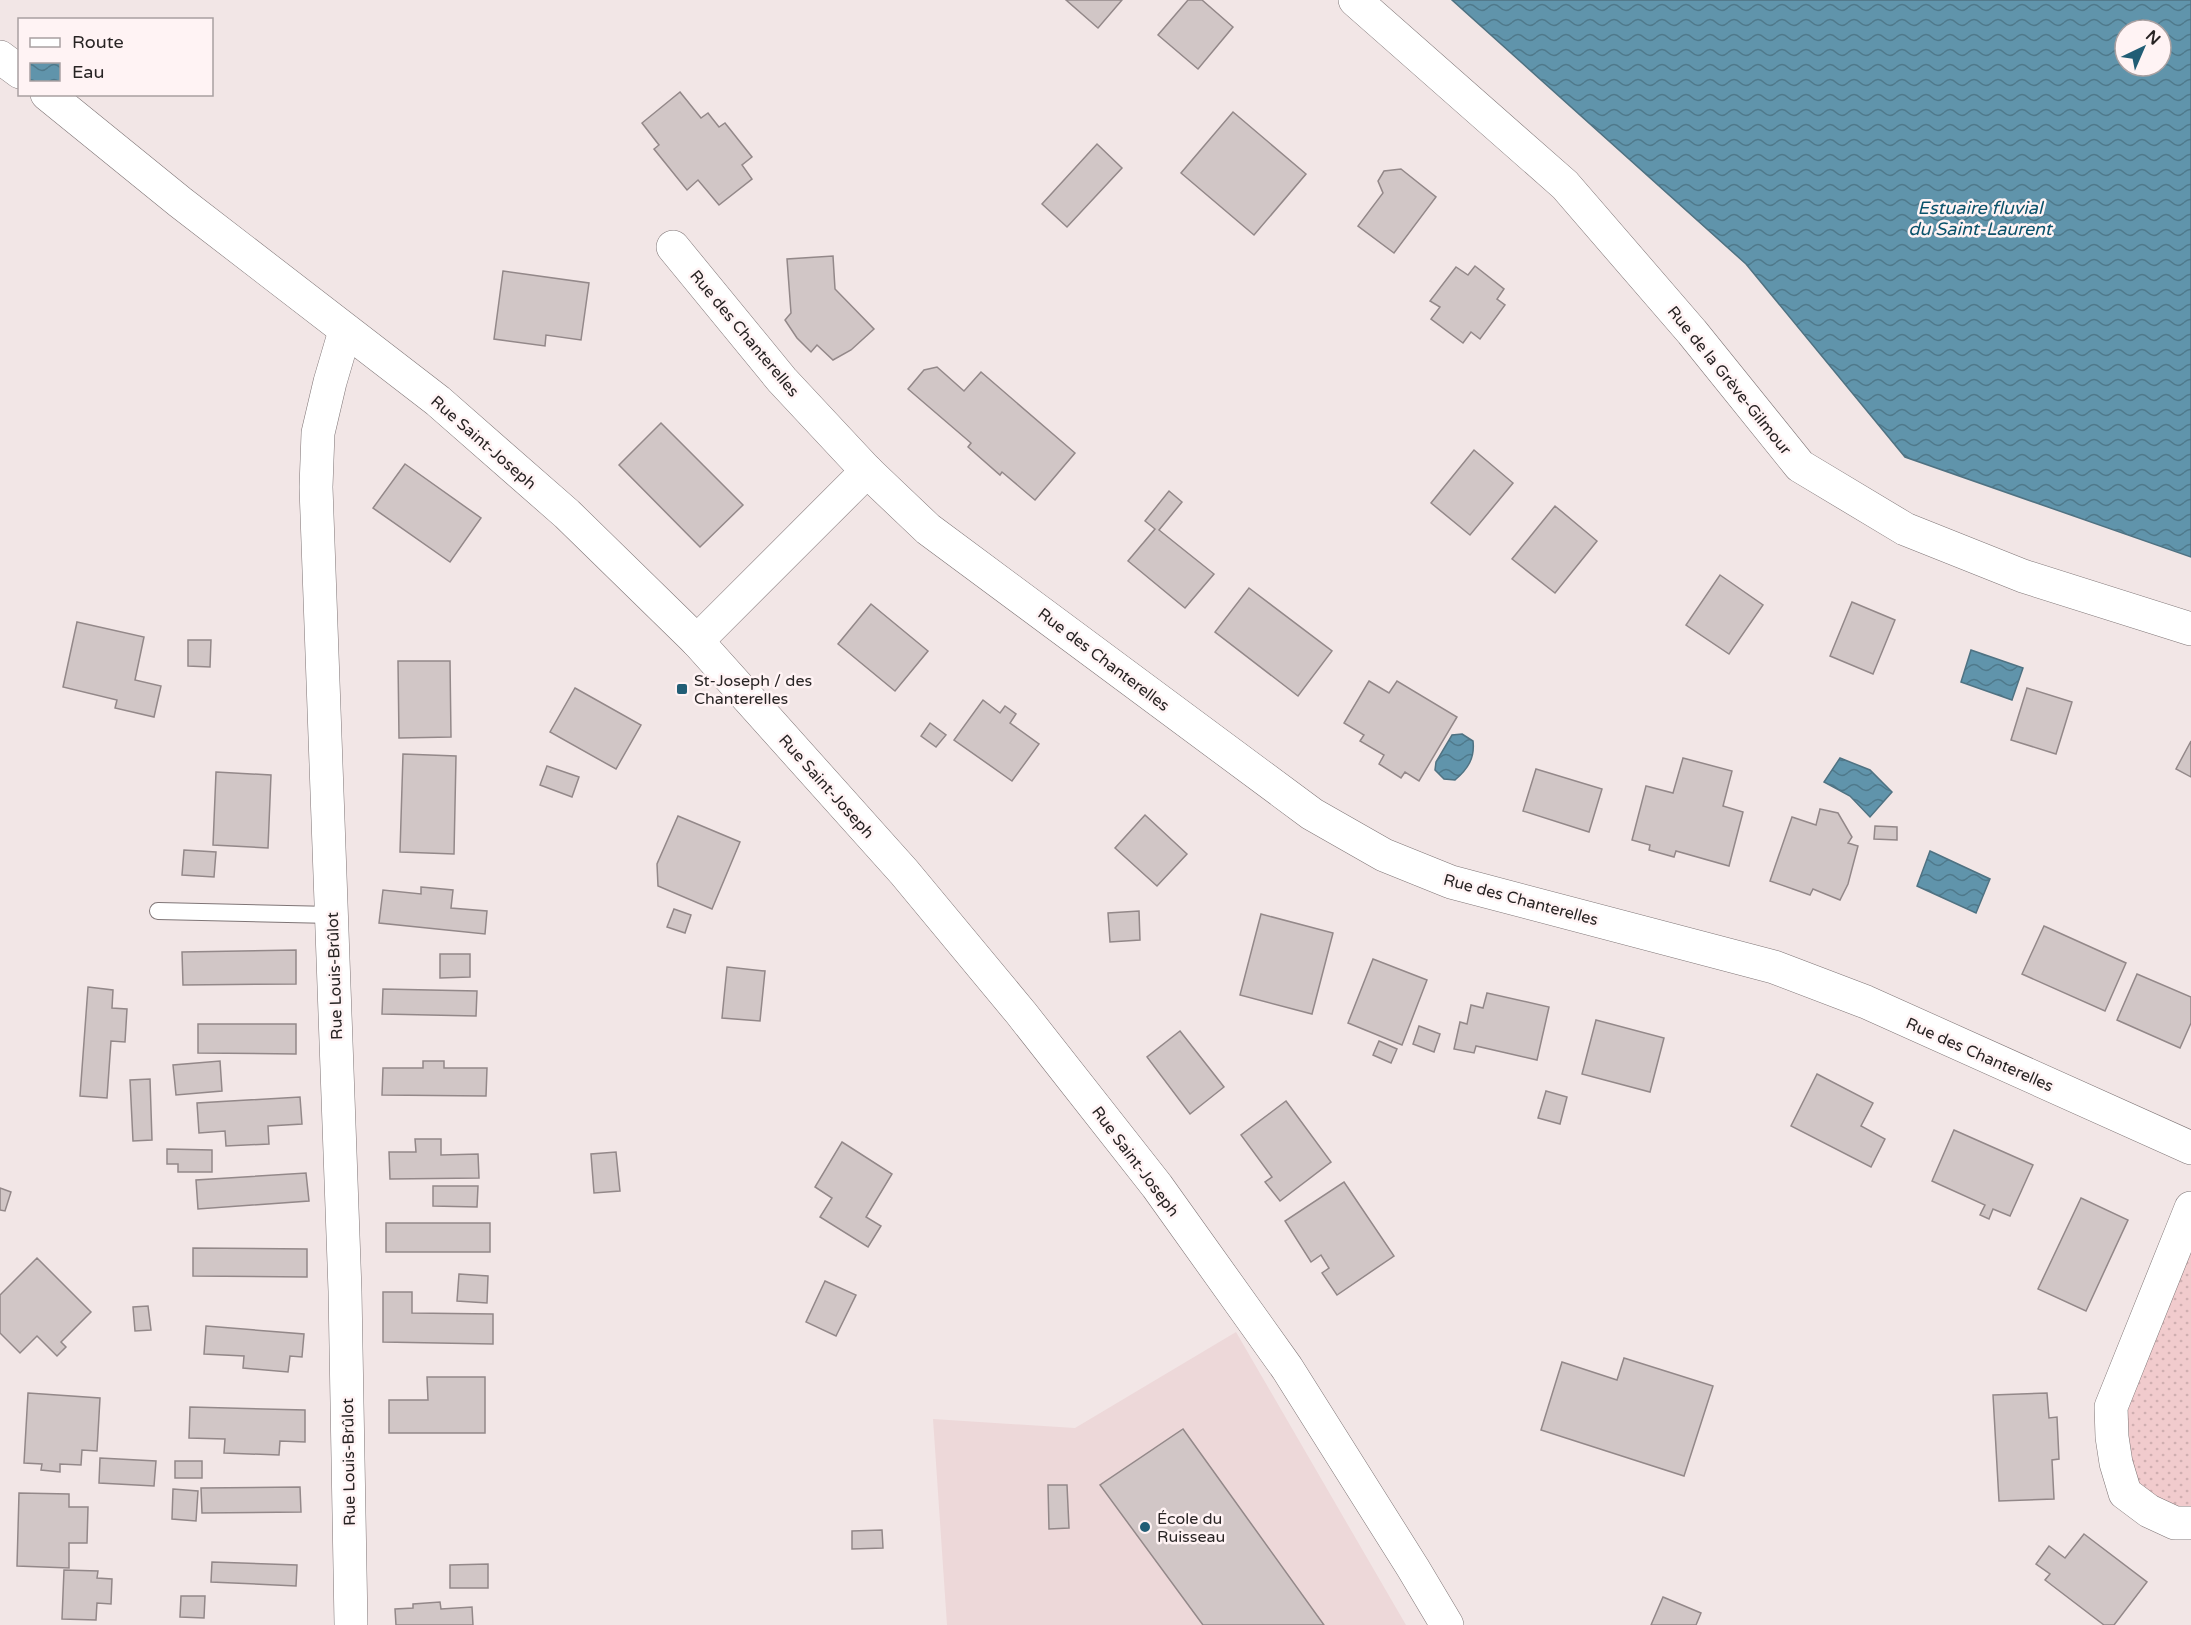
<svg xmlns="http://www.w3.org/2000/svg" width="2191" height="1625" font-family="'Varela Round',sans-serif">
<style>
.built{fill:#edd8d9}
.grass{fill:url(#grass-dots)}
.water{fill:url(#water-waves);stroke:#4f7282;stroke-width:1.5;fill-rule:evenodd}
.building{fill:#d1c6c6;stroke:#938889;stroke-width:1.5}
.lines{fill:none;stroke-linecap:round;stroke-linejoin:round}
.service-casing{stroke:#7f7576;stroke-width:18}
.minor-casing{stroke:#7f7576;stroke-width:34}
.tertiary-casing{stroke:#7f7576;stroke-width:34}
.service{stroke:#fff;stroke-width:16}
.minor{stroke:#fff;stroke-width:33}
.tertiary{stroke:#fff;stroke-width:33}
.poi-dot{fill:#215d75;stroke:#fff3f4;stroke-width:2}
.labels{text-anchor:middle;stroke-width:5;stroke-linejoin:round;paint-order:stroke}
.street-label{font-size:16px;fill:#282424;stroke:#fff3f4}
.poi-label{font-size:16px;fill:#282424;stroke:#fff3f4;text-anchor:start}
.water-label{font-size:18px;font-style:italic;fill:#0a526b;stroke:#fff3f4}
</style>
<defs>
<pattern id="grass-dots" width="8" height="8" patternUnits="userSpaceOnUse" patternTransform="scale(1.5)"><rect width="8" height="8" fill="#f1cbcd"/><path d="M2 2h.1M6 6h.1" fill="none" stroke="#cfaeb0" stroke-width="1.8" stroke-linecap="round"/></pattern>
<pattern id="water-waves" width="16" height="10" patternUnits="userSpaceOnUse" patternTransform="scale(1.5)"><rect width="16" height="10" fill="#6094ab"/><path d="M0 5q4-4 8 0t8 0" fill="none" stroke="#4f798b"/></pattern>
</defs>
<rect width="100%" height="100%" fill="#f2e6e6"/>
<polygon class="built" points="1236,1332 1406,1625 947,1625 933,1419 1075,1428"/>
<polygon class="grass" points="2191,1208 2191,1523 2149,1511 2112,1437"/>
<g class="water">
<path d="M1452,0H2191V557L1905,457L1746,264ZM2125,30H2161V66H2125Z"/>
<polygon points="1971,650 2023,668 2012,700 1961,682"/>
<path d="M1462,734L1473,741C1475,758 1468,769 1455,780L1444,779L1435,770L1436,762L1452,735Z"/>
<polygon points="1840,758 1870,770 1892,792 1870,817 1850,796 1824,782"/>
<polygon points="1930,851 1990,879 1976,913 1917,886"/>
</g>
<g class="building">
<polygon points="1066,0 1122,0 1098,28"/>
<polygon points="1188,0 1202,0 1233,27 1198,69 1158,35"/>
<polygon points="680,92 701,118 708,113 719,127 725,123 752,157 742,165 752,179 719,205 698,180 687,190 654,149 659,145 642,123"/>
<polygon points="1233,112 1306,174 1254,235 1181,173"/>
<polygon points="1097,144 1122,168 1067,227 1042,204"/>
<polygon points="1401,169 1436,197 1394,253 1358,226 1383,193 1378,181 1384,171"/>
<polygon points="833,256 835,289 874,329 851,350 833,360 817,345 811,352 797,338 785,320 791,313 787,259"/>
<polygon points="1475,266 1504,289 1497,299 1505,305 1480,339 1471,332 1463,343 1431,319 1440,307 1430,301 1456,267 1468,275"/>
<polygon points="503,271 589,283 581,340 546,335 545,346 494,339"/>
<polygon points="937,367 964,391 981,372 1075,453 1035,500 1002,472 1000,475 968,447 971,443 908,389 924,370"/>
<polygon points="661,423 743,505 700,547 619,465"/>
<polygon points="1474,450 1513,483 1470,535 1431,503"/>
<polygon points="405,464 481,518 450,562 373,508"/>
<polygon points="1169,491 1182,502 1159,530 1214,574 1185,608 1128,561 1155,529 1145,521"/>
<polygon points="1555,506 1597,541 1555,593 1512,559"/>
<polygon points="1720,575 1763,605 1729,654 1686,625"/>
<polygon points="1249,588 1332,651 1298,696 1215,632"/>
<polygon points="1852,602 1895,620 1873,674 1830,656"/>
<polygon points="871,604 928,651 895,691 838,644"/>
<polygon points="77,622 144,637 135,680 161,686 154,717 115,708 117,700 63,687"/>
<polygon points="188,640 211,640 210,667 188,666"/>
<polygon points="398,661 450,661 451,737 399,738"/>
<polygon points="1369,681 1389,693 1397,681 1457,717 1419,781 1405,772 1401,778 1379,764 1384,755 1360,741 1364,735 1344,723"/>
<polygon points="575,688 641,725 616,769 550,732"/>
<polygon points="2027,688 2072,702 2056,754 2011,740"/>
<polygon points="983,700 1000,713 1005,706 1016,714 1010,723 1039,744 1012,781 954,740"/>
<polygon points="930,723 946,735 936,747 921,736"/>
<polygon points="2191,741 2191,777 2176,769"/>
<polygon points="403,754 456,756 454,854 400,852"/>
<polygon points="1683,758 1732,771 1723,806 1743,812 1729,866 1676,851 1674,857 1649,850 1650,845 1632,840 1646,786 1673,793"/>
<polygon points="547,766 579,777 572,797 540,785"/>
<polygon points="1536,769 1602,789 1589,832 1523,811"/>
<polygon points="216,772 271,775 268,848 213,845"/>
<polygon points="1820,809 1838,813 1852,837 1848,843 1858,846 1848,884 1840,900 1813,889 1810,895 1770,881 1792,817 1816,825"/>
<polygon points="1145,815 1187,854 1157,886 1115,848"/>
<polygon points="678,816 740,842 712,909 658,886 657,864"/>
<polygon points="1875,826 1897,827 1897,840 1874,839"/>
<polygon points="184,850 216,852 214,877 182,875"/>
<polygon points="421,887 453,890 451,908 487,911 485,934 379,923 383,890 421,894"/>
<polygon points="674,909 691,915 685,933 667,927"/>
<polygon points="1139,911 1140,940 1110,942 1108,913"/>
<polygon points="1261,914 1333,933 1312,1014 1240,995"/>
<polygon points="2044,926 2126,963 2105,1011 2022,974"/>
<polygon points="296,950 296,984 183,985 182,952"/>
<polygon points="440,954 470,954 470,977 440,978"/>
<polygon points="1373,959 1427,980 1402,1045 1348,1023"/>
<polygon points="727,967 765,971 760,1021 722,1018"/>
<polygon points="2137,974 2191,997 2191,1023 2180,1048 2117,1020"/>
<polygon points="88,987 113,990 112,1008 127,1009 125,1042 111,1041 107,1098 80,1096"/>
<polygon points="383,989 477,991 476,1016 382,1014"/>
<polygon points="1487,993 1549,1007 1537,1060 1476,1046 1474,1053 1454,1049 1460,1022 1467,1024 1471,1005 1483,1008"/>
<polygon points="1596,1020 1664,1038 1650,1092 1582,1074"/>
<polygon points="198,1024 296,1024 296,1054 198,1053"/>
<polygon points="1419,1026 1440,1034 1434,1052 1413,1044"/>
<polygon points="1180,1031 1224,1087 1190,1114 1147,1057"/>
<polygon points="1379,1041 1397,1049 1391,1063 1373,1055"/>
<polygon points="220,1061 222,1091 176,1095 173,1065"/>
<polygon points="423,1061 444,1061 444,1068 487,1068 486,1096 382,1095 383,1068 423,1068"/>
<polygon points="1817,1074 1873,1103 1861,1126 1885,1139 1871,1167 1791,1126"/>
<polygon points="150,1079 152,1140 133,1141 130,1080"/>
<polygon points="1546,1091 1567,1097 1560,1124 1538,1118"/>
<polygon points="300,1097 302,1124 268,1126 269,1144 226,1146 225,1131 199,1133 197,1103"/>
<polygon points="1286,1101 1331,1162 1280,1201 1265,1182 1272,1177 1241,1135"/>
<polygon points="1954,1130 2033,1165 2010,1216 1993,1209 1989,1219 1980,1215 1985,1205 1932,1181"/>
<polygon points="415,1139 441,1139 441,1155 478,1154 479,1178 390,1179 389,1152 416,1152"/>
<polygon points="842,1142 892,1174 866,1217 881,1226 868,1247 820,1217 832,1198 815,1187"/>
<polygon points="167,1149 212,1150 212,1172 178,1172 178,1164 167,1164"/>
<polygon points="616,1152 620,1191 594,1193 591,1154"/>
<polygon points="306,1173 309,1201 198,1209 196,1180"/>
<polygon points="1344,1182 1394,1256 1337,1295 1322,1273 1329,1268 1321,1255 1311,1262 1285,1221"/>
<polygon points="433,1186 478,1186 477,1207 433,1206"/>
<polygon points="0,1188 11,1192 5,1211 0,1210"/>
<polygon points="2081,1198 2128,1220 2086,1311 2038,1289"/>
<rect x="386" y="1223" width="104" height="29"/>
<polygon points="193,1248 307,1249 307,1277 193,1276"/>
<polygon points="37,1258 91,1312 61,1342 66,1347 57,1356 37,1336 20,1353 0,1333 0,1295"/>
<polygon points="459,1274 488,1276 487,1303 457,1301"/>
<polygon points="825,1281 856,1295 836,1336 806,1322"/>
<polygon points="383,1292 412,1292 412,1313 493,1314 493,1344 383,1342"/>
<polygon points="148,1306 151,1330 135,1331 133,1307"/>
<polygon points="206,1326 304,1334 302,1357 290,1356 288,1372 243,1368 244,1356 204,1354"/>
<polygon points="1624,1358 1713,1386 1684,1476 1541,1430 1562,1362 1617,1380"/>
<polygon points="427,1377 485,1377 485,1433 389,1433 389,1400 428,1400"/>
<polygon points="28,1393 100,1398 97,1451 82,1450 81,1465 60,1464 60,1472 41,1470 42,1464 24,1463"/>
<polygon points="2047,1393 2049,1418 2057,1417 2059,1459 2052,1460 2054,1499 1999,1501 1993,1395"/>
<polygon points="190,1407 305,1410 305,1442 280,1441 279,1455 224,1453 225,1439 189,1438"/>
<polygon points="1183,1429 1324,1625 1203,1625 1100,1485"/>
<polygon points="100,1458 156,1461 154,1486 99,1483"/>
<rect x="175" y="1461" width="27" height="17"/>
<polygon points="1048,1485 1067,1485 1069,1528 1049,1529"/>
<polygon points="300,1487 301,1512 202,1513 201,1488"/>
<polygon points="173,1489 198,1491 196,1521 172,1519"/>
<polygon points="19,1493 69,1494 69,1507 88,1507 87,1543 69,1543 69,1568 17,1566"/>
<polygon points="882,1530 883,1548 852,1549 852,1531"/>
<polygon points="2084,1534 2147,1582 2114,1625 2104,1625 2045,1580 2050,1574 2036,1564 2049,1546 2065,1558"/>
<polygon points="212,1562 297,1565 296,1586 211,1582"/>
<polygon points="488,1564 488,1588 450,1588 450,1565"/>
<polygon points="64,1570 98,1571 97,1578 112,1579 111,1604 97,1603 96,1620 62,1619"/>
<polygon points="181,1596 205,1596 204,1618 180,1617"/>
<polygon points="1663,1597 1701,1613 1696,1625 1651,1625"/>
<polygon points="440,1602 441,1609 472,1607 473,1625 396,1625 395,1609 413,1608 413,1604"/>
</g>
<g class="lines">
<defs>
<polyline id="service" points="158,911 332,915"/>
<g id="minor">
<polyline points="1355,0 1565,185 1692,332 1800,466 1905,529 2023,576 2191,629"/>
<polyline points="673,247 782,380 867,471 928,529 1312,814 1384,855 1451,882 1774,967 1866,1002 2191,1148"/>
<polyline points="345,331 330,382 318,433 316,487 345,1291 351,1625"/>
<polyline points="697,641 867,471"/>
<polyline points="2191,1208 2111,1407 2112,1437 2116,1463 2125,1493 2149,1511 2175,1523 2191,1523"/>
</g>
<g id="tertiary">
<polyline points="0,57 20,72"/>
<polyline points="47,94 180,202 438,401 567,514 697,641 904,872 1021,1013 1157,1186 1287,1368 1413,1568 1447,1625"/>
</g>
</defs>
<use href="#service" class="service-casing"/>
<use href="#minor" class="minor-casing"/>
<use href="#tertiary" class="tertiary-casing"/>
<use href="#service" class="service"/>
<use href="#minor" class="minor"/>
<use href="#tertiary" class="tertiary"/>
</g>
<g class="poi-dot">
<rect x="676" y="683" width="12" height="12" rx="3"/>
<circle cx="1145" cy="1527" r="6"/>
</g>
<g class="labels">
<g class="street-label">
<text transform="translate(745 333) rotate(50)" y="6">Rue des Chanterelles</text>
<text transform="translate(1730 380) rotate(51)" y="6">Rue de la Grève-Gilmour</text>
<text transform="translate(484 442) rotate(41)" y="6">Rue Saint-Joseph</text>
<text transform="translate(1104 659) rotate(37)" y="6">Rue des Chanterelles</text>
<text transform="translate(827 786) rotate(48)" y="6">Rue Saint-Joseph</text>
<text transform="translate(1521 899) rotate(15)" y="6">Rue des Chanterelles</text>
<text transform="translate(334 976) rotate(-92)" y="6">Rue Louis-Brûlot</text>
<text transform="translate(1980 1054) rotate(24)" y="6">Rue des Chanterelles</text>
<text transform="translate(1136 1161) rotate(53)" y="6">Rue Saint-Joseph</text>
<text transform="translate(348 1462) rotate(-91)" y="6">Rue Louis-Brûlot</text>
</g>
<g class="poi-label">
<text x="694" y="686">St-Joseph / des<tspan x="694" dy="18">Chanterelles</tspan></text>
<text x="1157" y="1524">École du<tspan x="1157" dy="18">Ruisseau</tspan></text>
</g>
<g class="water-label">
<text x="1980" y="214">Estuaire fluvial<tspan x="1980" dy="21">du Saint-Laurent</tspan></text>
</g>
</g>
<rect x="18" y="18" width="195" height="78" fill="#fff3f4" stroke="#a9a0a1" stroke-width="1.5"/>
<rect x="30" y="38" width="30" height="9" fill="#ffffff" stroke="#a9a0a1" stroke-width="1.5"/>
<text x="72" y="48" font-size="18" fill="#282424">Route</text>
<rect x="30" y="63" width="30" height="18" fill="url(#water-waves)" stroke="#a9a0a1" stroke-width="1.5"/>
<text x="72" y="78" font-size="18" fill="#282424">Eau</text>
<g transform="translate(2143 48) rotate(44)"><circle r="28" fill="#fff3f4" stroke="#a9a0a1" stroke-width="1.5"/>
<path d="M0-4.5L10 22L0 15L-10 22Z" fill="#215d75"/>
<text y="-9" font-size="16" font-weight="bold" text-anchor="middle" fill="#282424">N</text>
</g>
</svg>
